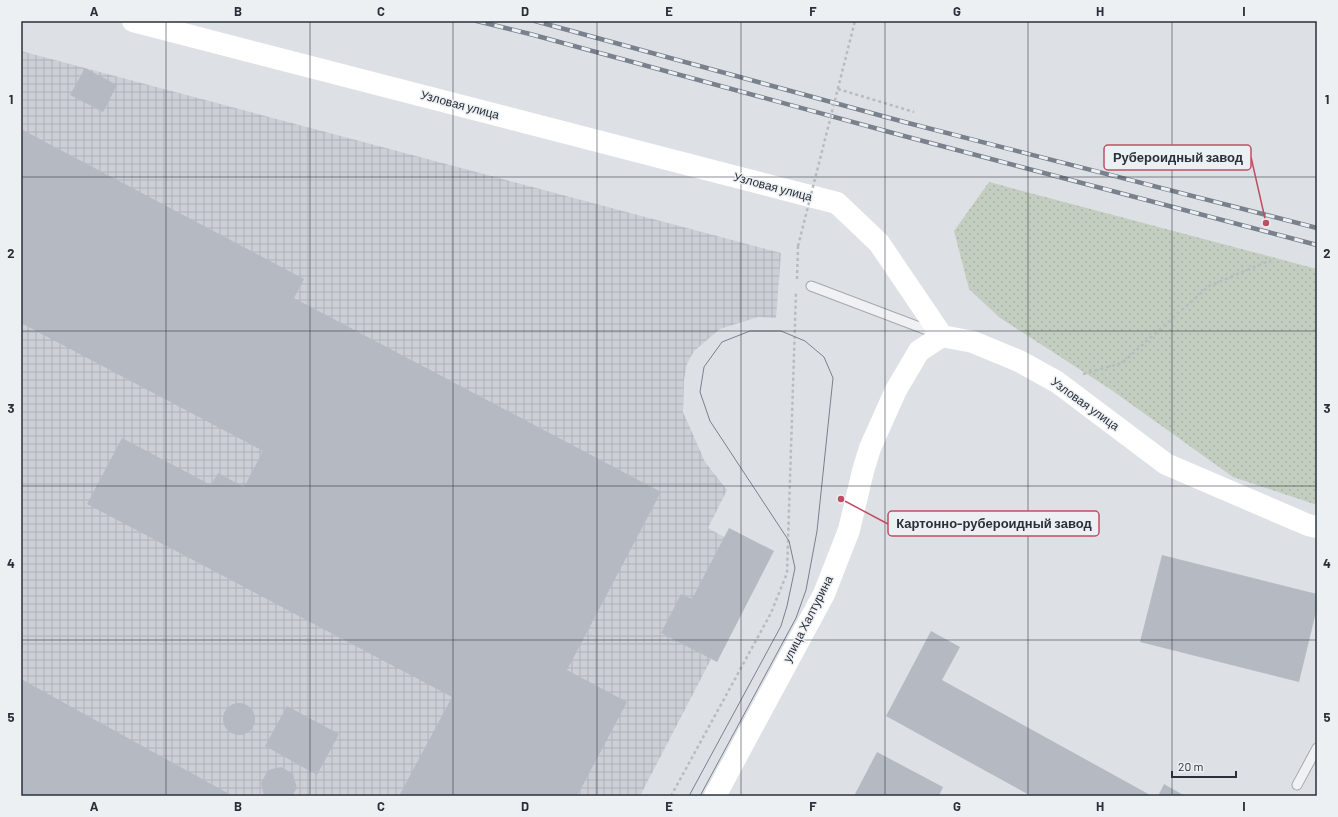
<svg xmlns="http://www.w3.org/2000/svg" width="1338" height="817" font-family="Barlow,sans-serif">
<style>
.industrial{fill:url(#industrial-grid)}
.grass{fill:url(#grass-dots)}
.building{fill:#b5bac2}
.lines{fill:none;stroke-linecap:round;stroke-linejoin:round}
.lane-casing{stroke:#a3a8ae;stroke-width:11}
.path{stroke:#b8bbc0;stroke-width:2.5;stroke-dasharray:3 3;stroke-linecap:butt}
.lane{stroke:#f0f1f4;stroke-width:9}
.secondary{stroke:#fff;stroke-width:22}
.tram{stroke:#79818d;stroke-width:1}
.rail-casing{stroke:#79818d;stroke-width:4.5}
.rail{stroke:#edf0f3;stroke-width:3;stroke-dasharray:9;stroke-linecap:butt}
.path-bridge{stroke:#b8bbc0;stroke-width:2.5;stroke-dasharray:3 3;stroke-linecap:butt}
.grid{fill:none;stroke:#29303a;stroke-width:1;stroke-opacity:0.55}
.labels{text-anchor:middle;stroke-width:3;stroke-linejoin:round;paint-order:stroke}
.street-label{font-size:12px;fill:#29303a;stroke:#edf0f3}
.leader{fill:none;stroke:#be4f63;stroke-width:1.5}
.callout-dot{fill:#be4f63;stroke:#edf0f3;stroke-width:1.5}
.callout{fill:#edf0f3;stroke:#be4f63;stroke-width:1.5}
.callout-label{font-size:13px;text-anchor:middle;font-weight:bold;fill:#29303a}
.neatline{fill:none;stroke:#29303a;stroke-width:1.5}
.grid-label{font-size:13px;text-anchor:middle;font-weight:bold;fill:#29303a}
</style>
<defs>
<pattern id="industrial-grid" width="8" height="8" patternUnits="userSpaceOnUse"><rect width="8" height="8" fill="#ccd0d6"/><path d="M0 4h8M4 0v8" fill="none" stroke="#afb3b8"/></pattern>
<pattern id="grass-dots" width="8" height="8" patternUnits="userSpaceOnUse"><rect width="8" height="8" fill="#c4cec0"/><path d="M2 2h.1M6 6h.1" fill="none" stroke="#a8b1a6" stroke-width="1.8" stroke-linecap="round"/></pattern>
</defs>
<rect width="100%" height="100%" fill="#dde1e5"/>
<polygon class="industrial" points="21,51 781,253 776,318 758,317 720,329 694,351 687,364 684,380 683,412 705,462 727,490 708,528 763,559 640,796 21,796"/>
<polygon class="grass" points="989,182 1317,269 1317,505 1233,477 1110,389 1000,318 969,289 954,231"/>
<g class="building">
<polygon points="85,68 117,85 103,112 70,95"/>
<polygon points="21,129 304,279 294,298 661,492 567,670 627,702 577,796 399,796 452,697 87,504 122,438 211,485 218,473 244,487 263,451 21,323"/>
<polygon points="729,528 774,551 717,662 661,633 681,594 692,599"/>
<polygon points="1162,555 1317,594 1317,608 1299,682 1140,642"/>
<polygon points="931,631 960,647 942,680 1152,796 1031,796 886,716"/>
<polygon points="21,679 233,796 21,796"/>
<circle cx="239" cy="719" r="16"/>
<polygon points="287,706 339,734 317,775 265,746"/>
<polygon points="877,752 943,787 939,796 854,796"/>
<polygon points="281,767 293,774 297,788 292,796 264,796 261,783 268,770"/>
<polygon points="1164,784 1185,796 1158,796"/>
</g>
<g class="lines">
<defs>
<g id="lane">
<polyline points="811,286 935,333"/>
<polyline points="1297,785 1317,748"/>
</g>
</defs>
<use href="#lane" class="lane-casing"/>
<g class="path">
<polyline points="838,89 914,112"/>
<polyline points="797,279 798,246"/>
<polyline points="1083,374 1122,363 1209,286 1271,260"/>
<polyline points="671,796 771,613 787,573 796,292"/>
</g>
<use href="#lane" class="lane"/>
<g class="secondary">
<polyline points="133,21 837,203 879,243 942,336 973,342 1019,361 1057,382 1166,464 1308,525 1317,527"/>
<polyline points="715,796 824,594 849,530 863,471 870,448 896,390 919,351 942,336"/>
</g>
<polyline class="tram" points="689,796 781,626 787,606 795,568 789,541 710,421 700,392 704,367 722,342 750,331 781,331 805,341 824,357 833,378 817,531 806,590 796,618 700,796"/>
<defs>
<g id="rail">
<polyline points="477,21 530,34 904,136 1317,245"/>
<polyline points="535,21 908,123 1317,228"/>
</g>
</defs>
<use href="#rail" class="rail-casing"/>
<use href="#rail" class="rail"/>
<polyline class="path-bridge" points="798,246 855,21"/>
</g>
<path class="grid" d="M166,21V796M310,21V796M453,21V796M597,21V796M741,21V796M885,21V796M1028,21V796M1172,21V796M21,177H1317M21,331H1317M21,486H1317M21,640H1317"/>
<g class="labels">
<g class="street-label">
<text transform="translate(460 105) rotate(15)" y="4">Узловая улица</text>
<text transform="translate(773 187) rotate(15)" y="4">Узловая улица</text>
<text transform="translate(1085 404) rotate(36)" y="4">Узловая улица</text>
<text transform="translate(808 619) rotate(-63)" y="4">улица Халтурина</text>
</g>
</g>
<path class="leader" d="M1266 223L1251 157M841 499L888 524"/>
<g class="callout-dot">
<circle cx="1266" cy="223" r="4"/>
<circle cx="841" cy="499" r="4"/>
</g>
<g class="callout">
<rect x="1104" y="145" width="147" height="25" rx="4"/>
<rect x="888" y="511" width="211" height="25" rx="4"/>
</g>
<g class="callout-label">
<text x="1178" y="162">Рубероидный завод</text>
<text x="994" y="528">Картонно-рубероидный завод</text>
</g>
<rect width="1338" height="817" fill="none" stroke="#edf0f3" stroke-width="44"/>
<path d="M1172 771v6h64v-6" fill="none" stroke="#29303a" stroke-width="2"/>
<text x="1178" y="771" font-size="12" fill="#29303a" stroke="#edf0f3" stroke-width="3" paint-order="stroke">20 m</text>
<rect x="22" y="22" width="1294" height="773" class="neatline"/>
<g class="grid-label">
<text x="94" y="16">A</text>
<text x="238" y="16">B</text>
<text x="381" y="16">C</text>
<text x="525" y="16">D</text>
<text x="669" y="16">E</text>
<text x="813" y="16">F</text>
<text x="957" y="16">G</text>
<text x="1100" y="16">H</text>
<text x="1244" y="16">I</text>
<text x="11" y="104">1</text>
<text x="1327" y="104">1</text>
<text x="11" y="258">2</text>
<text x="1327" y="258">2</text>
<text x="11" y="413">3</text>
<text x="1327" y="413">3</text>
<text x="11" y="568">4</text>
<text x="1327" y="568">4</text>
<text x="11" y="722">5</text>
<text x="1327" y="722">5</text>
<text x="94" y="811">A</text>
<text x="238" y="811">B</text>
<text x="381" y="811">C</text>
<text x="525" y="811">D</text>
<text x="669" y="811">E</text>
<text x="813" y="811">F</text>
<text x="957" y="811">G</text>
<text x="1100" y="811">H</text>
<text x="1244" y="811">I</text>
</g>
</svg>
